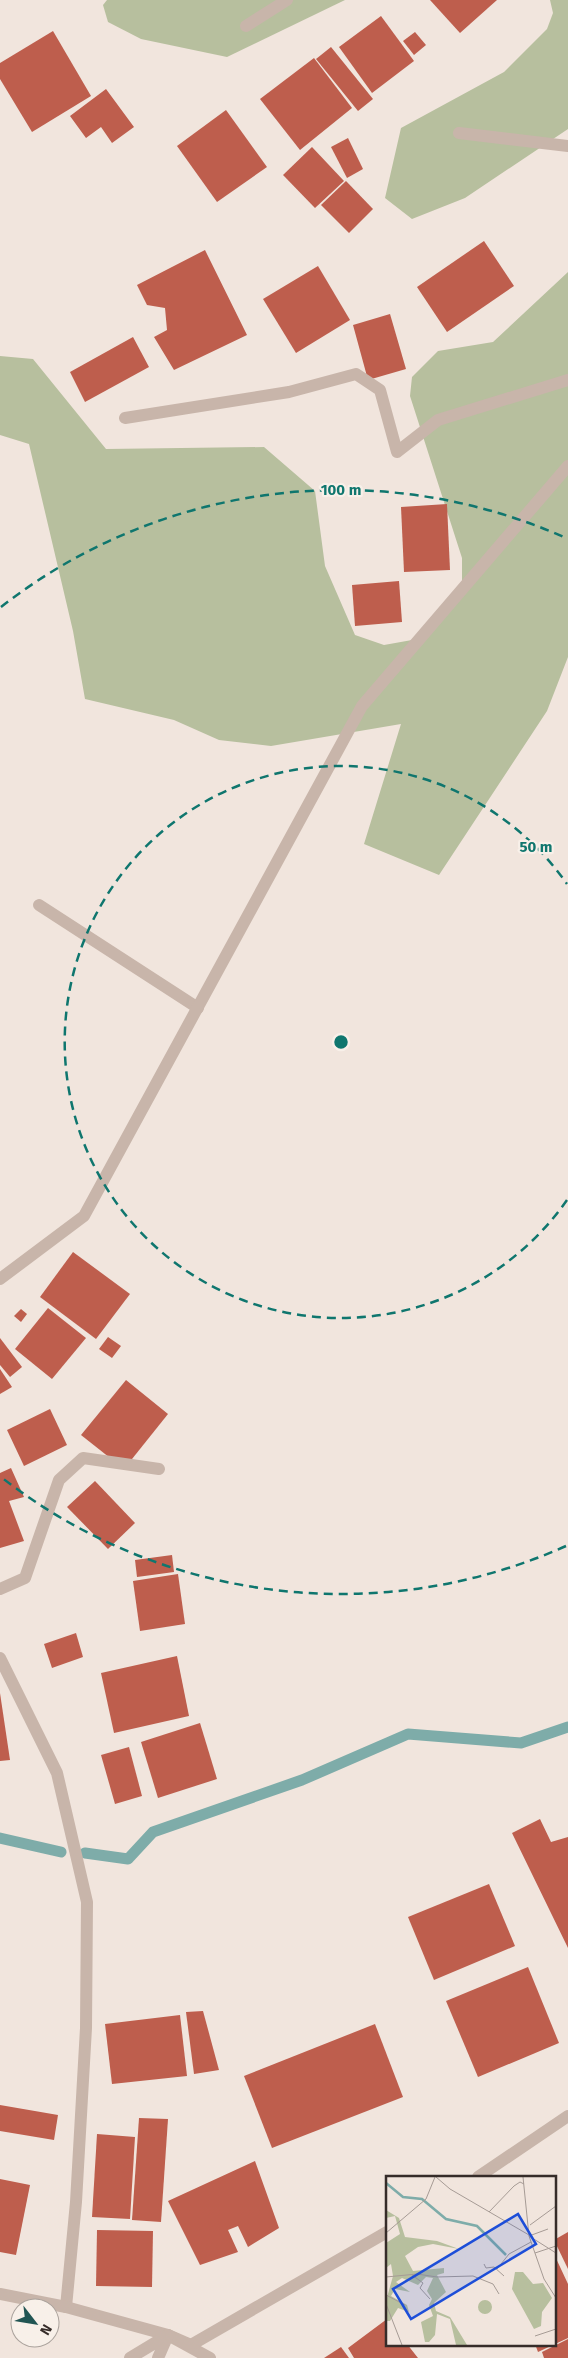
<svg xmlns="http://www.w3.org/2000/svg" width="568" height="2358" font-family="'Fira Sans',sans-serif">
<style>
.green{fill:#b7bf9e}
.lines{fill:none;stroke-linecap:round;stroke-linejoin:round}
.stream{stroke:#7eaca9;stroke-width:11}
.building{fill:#be5e4d}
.street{stroke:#c8b5aa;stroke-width:12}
.ring{fill:none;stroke:#0f766e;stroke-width:2.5;stroke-dasharray:9 6}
.inset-river{fill:none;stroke:#7eaca9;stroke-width:2.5}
.inset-road{fill:none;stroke:#a69b95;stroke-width:1}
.view{fill:#1d4ed8;fill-opacity:0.15;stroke:#1d4ed8;stroke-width:2.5}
.inset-edge{fill:none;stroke:#362c29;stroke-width:2.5}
.centre{fill:#0f766e;stroke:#f8f0e9;stroke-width:2.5}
.ring-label{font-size:15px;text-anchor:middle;font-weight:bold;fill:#0f766e;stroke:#f8f0e9;stroke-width:4.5;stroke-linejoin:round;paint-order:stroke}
</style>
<rect width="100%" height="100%" fill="#f1e5dd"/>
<g class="green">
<polygon points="107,0 345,0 227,57 141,39 108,22 103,5"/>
<polygon points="550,0 568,0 568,129 465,198 412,219 385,198 401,128 504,72 547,29 553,13"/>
<polygon points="568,272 568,657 547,711 439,875 364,844 401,724 271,746 219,740 174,720 85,699 73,631 29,444 0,435 0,356 33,359 106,449 264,447 315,491 325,566 355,635 384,645 412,640 462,587 462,558 410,396 412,377 438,351 493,342"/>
</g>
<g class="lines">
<g class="stream">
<polyline points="0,1838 61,1852"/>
<polyline points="85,1853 128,1859 153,1832 302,1780 408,1734 521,1743 568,1727"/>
</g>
</g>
<g class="building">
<polygon points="430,0 497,0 460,33"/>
<polygon points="381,16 414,61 372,93 339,47"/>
<polygon points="53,31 91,96 32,132 0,79 0,63"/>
<polygon points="415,32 426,45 414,55 403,41"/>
<polygon points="331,47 373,99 358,111 316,59"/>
<polygon points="314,58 352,108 300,150 260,99"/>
<polygon points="106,89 134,127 112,143 101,127 86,138 70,116"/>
<polygon points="226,110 267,167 217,202 177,146"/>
<polygon points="348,138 363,169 347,178 331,147"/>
<polygon points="312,147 344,181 315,208 283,175"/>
<polygon points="346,181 373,209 349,233 321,205"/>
<polygon points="484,241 514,286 447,332 417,287"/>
<polygon points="205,250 247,335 174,370 154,337 167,330 165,308 147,305 137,285"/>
<polygon points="318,266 350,320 296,353 263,299"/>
<polygon points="390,314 406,369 368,380 353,325"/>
<polygon points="133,337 149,367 85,402 70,372"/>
<polygon points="447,504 450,570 404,572 401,507"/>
<polygon points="399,581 402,622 355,626 352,585"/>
<polygon points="73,1252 130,1294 96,1339 40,1297"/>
<polygon points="48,1308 86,1338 52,1379 15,1349"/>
<polygon points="21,1309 27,1314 21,1322 14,1316"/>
<polygon points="108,1337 121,1346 112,1358 99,1349"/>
<polygon points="0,1338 22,1367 10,1377 0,1365"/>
<polygon points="0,1369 12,1387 0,1394"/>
<polygon points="126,1380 168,1414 124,1469 81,1435"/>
<polygon points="50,1409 67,1445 24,1466 7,1430"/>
<polygon points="11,1468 24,1497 9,1501 24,1541 0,1548 0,1473"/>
<polygon points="95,1481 135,1523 108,1549 67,1507"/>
<polygon points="172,1555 174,1572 137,1577 135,1560"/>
<polygon points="178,1574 185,1624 140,1631 133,1581"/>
<polygon points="76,1633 83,1657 52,1668 44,1644"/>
<polygon points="177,1656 189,1716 114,1733 101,1673"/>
<polygon points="0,1693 10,1760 0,1761"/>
<polygon points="200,1723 217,1779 158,1798 141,1742"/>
<polygon points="129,1747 142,1796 115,1804 101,1755"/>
<polygon points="540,1819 551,1842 568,1837 568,1948 512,1833"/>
<polygon points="489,1884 515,1946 434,1980 408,1917"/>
<polygon points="528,1967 559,2043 478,2077 446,2001"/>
<polygon points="203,2011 219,2070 194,2074 186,2012"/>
<polygon points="180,2015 187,2076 112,2084 105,2024"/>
<polygon points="375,2024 403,2097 272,2148 244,2076"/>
<polygon points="0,2105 58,2115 54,2140 0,2131"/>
<polygon points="139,2118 168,2119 161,2222 132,2220"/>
<polygon points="97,2134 135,2137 130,2219 92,2217"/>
<polygon points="255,2161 279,2228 248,2247 238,2226 228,2230 238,2252 200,2265 168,2201"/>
<polygon points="0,2179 30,2185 16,2255 0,2252"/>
<polygon points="97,2230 153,2231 152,2287 96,2286"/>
<polygon points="568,2232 568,2269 554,2240"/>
<polygon points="554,2254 568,2284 568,2338 538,2352 535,2344 554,2344"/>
<polygon points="387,2319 387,2344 407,2344 418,2358 354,2358 348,2348"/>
<polygon points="568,2339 568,2358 544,2358 542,2352"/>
<polygon points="341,2347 349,2358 324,2358"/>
</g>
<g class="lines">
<g class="street">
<polyline points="246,26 287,0"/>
<polyline points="459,133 568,146"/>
<polyline points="125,418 289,392 356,374 380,390 397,452 438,420 568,380"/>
<polyline points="39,905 198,1008"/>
<polyline points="0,1279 84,1216 362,706 568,466"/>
<polyline points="0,1589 25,1578 59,1480 83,1458 159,1469"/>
<polyline points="0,1658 57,1773 87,1902 86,2028 76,2202 66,2307"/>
<polyline points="478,2177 568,2116"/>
<polyline points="0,2294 66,2307 168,2335 210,2358"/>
<polyline points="168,2335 191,2345 387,2232"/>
<polyline points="130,2358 168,2335 158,2358"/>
</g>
</g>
<g class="ring">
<path d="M567 1200A276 276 0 1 1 567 884"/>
<path d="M566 1546A552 552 0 0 1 1 1477M1 607A552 552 0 0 1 566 538"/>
</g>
<g transform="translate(386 2176)">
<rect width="170" height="170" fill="#f1e5dd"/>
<path d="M0,34L13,42L19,61L51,65L73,73L47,68L32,71L19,80L27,95L58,92V97L51,99L60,116L48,127L50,135L64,141L81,169H70L64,143L51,138L49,159L43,166H39L35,146L47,140L43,129L46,123L41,115L47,102L40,101L32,109L16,102L10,106L24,116L9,113L5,120L21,129L23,136L12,132L4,145H0V125L7,100L5,88L0,92V67L14,58L9,40L0,42ZM129,96H137L147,108L157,107L166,122L156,136L155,150L148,153L126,113ZM92 131a7 7 0 1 1 14 0a7 7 0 1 1-14 0Z" fill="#b7bf9e"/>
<path class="inset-river" d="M0,7L17,21L36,23L60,43L91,50L120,79"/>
<path class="inset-road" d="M50,1L64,13L143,59M137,1L143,60L158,103L170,122M103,36L128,10L134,6L138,8M144,49L170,30M162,53L143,60L170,77M0,57L40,23L49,1M149,77L170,70M98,88L100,92L108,91L118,100M111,93L123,78L145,66M26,99L37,107L34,112L44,123M0,101L31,98L51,101L87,100L107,108L113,118M0,119L19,129M0,128L16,169M149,160L170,153"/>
<path class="view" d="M132,38L150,68L25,143L7,113Z"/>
<rect width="170" height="170" class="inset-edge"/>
</g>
<circle cx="341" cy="1042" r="8" class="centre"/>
<g class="ring-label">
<text x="341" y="495">100 m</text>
<text x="536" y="852">50 m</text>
</g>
<g transform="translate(35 2323) rotate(121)"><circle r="24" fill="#f8f0e9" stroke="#aaa29c"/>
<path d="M0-4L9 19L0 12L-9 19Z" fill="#215553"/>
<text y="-8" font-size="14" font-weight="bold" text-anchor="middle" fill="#362c29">N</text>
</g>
</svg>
